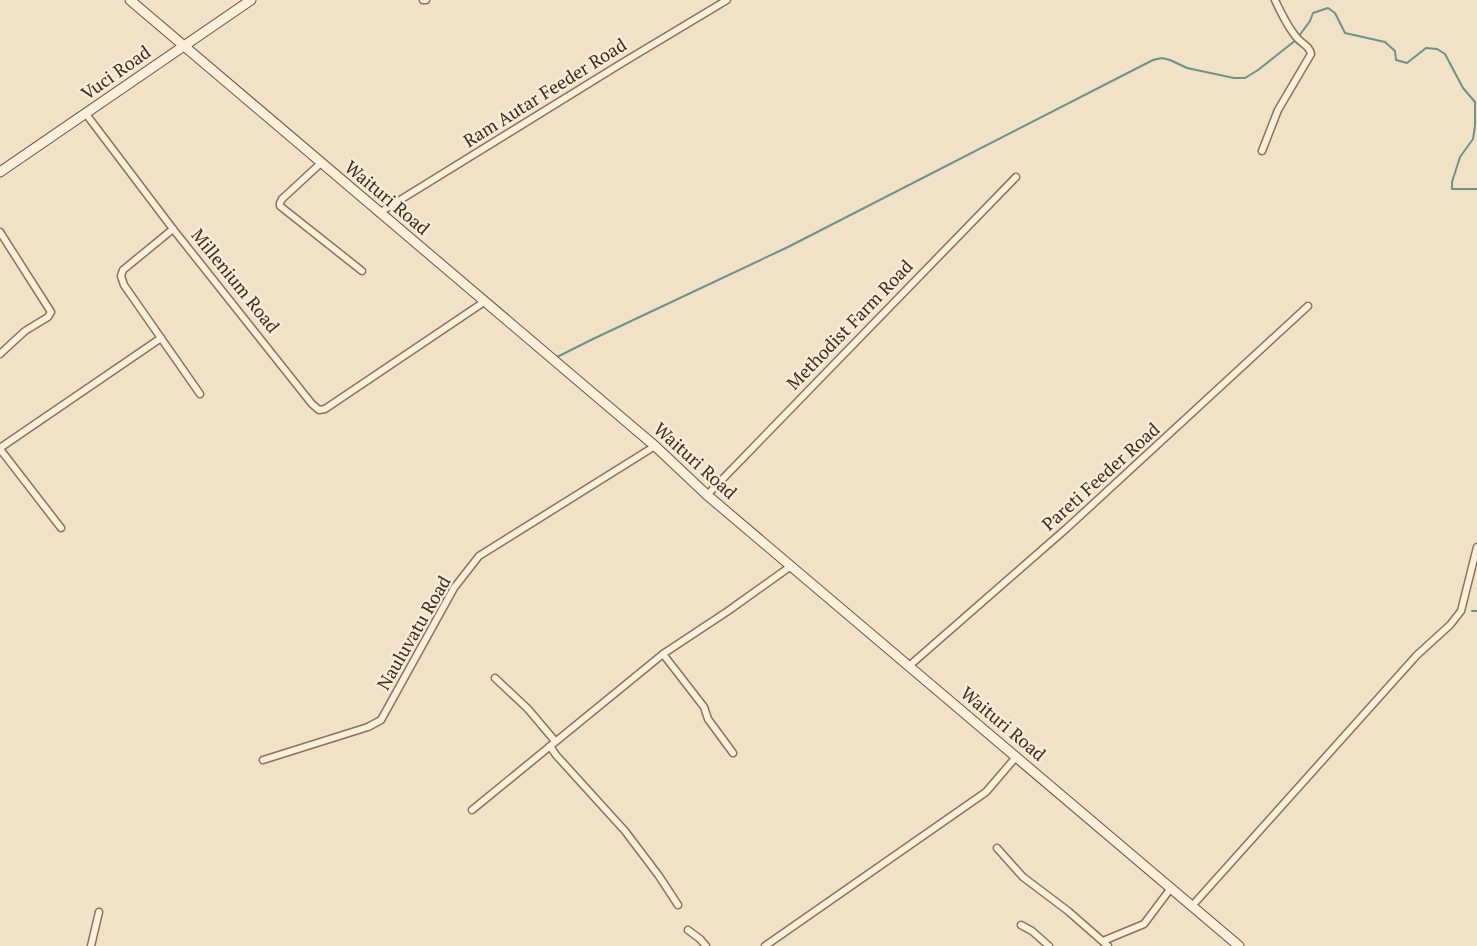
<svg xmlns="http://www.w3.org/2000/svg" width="1477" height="946" font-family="'PT Serif',serif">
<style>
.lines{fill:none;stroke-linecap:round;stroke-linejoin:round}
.stream{stroke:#6e9387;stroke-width:2}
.street-casing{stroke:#8d725b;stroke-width:9}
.secondary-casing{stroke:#6f533e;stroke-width:11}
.street{stroke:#faefdb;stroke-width:6}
.secondary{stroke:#faefdb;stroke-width:9}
.labels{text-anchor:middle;stroke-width:5;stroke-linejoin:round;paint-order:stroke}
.street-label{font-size:18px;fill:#3d2b1f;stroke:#f7ecd7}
</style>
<rect width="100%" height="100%" fill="#f0e1c7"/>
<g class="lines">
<g class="stream">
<polyline points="1299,36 1310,21 1313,13 1328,8 1335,13 1345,33 1385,42 1395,51 1396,60 1407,63 1426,48 1437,49 1445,54 1463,88 1475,102 1475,126 1473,139 1460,157 1452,182 1452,189 1477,189"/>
<polyline points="555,358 593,339 788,247 1153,60 1162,58 1170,60 1187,68 1234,78 1245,78 1258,70 1296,40"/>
<polyline points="1472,611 1477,611"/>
</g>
<defs>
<g id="street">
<polyline points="423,0 426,0"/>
<polyline points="86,114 173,229 312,404 319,410 325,409 484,302"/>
<path d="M1262,151L1278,110L1311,54C1310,47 1303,44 1298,39C1288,28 1281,13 1275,0"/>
<polyline points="321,163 282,199 280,203 280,206 362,271"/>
<polyline points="379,213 622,63 727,0"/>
<polyline points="173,229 123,270 121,276 124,285 200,394"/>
<polyline points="0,232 51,312 48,317 25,331 0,354"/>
<polyline points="0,448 161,338"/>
<polyline points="0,449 61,528"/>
<polyline points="707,495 1016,177"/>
<polyline points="663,654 704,707 708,719 733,753"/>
<polyline points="909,666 1067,528 1308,306"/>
<polyline points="495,678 528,709 555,741"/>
<polyline points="550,746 556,755 625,831 659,876 678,905"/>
<polyline points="263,760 368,727 381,720 454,588 479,556 655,446"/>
<polyline points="472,810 663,654 728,611 791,566"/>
<polyline points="997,848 1023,877 1068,911 1108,946"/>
<polyline points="1192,906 1417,655 1450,625 1461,611 1477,547"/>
<polyline points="1021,925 1032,931 1049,946"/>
<polyline points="688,930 700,939 706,946"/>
<polyline points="1103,941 1144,924 1171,888"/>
<polyline points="91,946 99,912"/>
<polyline points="765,946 986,792 1016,757"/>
</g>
<g id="secondary">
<polyline points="130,0 655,446 707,495 1239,946"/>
<polyline points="0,172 251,0"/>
</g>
</defs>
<use href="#street" class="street-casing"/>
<use href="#secondary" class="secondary-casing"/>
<use href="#street" class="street"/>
<use href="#secondary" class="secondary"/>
</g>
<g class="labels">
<g class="street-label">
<text transform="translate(116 73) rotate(-35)" y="6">Vuci Road</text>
<text transform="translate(545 93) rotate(-32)" y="6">Ram Autar Feeder Road</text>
<text transform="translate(387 198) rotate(40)" y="6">Waituri Road</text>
<text transform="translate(235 281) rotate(51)" y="6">Millenium Road</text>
<text transform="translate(850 325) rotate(-46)" y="6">Methodist Farm Road</text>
<text transform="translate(695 461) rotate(42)" y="6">Waituri Road</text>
<text transform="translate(1101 477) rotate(-42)" y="6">Pareti Feeder Road</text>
<text transform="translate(414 633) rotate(-60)" y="6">Nauluvatu Road</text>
<text transform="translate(1003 724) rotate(40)" y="6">Waituri Road</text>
</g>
</g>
</svg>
